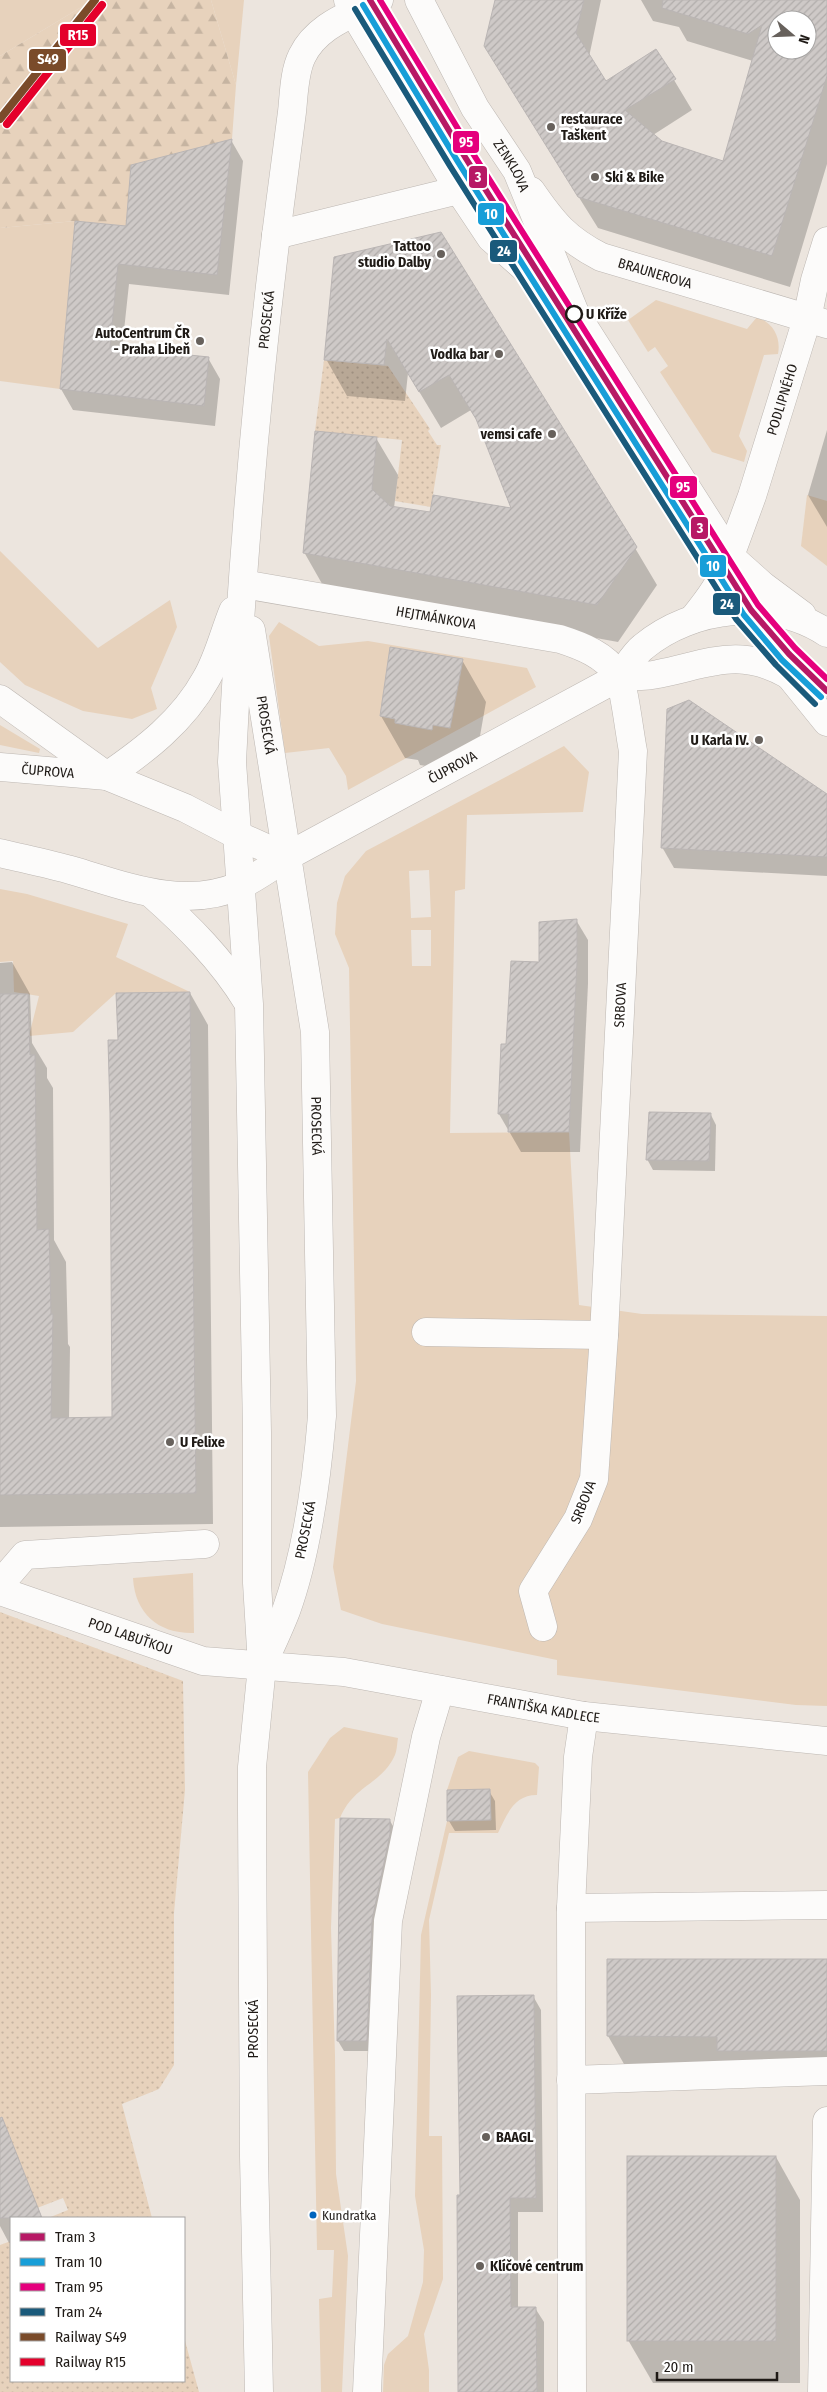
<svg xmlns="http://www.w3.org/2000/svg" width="827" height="2392" font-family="'Fira Sans Condensed',sans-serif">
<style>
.grass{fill:#e7d2bc;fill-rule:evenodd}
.forest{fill:url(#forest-firs)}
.park{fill:url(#park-dots)}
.shadow{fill:#0003;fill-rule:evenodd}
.building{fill:url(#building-hatch);stroke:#bab5b4;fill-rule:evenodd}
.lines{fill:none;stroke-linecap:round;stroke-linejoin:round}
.minor-casing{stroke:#bdb7b2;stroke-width:29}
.major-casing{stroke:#bdb7b2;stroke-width:29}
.minor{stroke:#fcfbfa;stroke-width:28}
.major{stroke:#fcfbfa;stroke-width:28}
.rail-1-casing{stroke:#fff;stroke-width:11}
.rail-2-casing{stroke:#fff;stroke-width:11}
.rail-1{stroke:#7a4b2a;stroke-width:8}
.rail-2{stroke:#e4002b;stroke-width:8}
.tram-1-casing{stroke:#fff;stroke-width:10}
.tram-2-casing{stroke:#fff;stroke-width:10}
.tram-3-casing{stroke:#fff;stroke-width:10}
.tram-4-casing{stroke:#fff;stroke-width:10}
.tram-1{stroke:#b71965;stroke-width:6}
.tram-2{stroke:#179ed8;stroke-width:6}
.tram-3{stroke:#e5007d;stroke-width:6}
.tram-4{stroke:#1a5a7b;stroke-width:6}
.poi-dot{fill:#67615c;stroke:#fff;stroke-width:2}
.stop-dot{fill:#fff;stroke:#1f1a16;stroke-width:2.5}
.bus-dot{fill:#0065bd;stroke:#fff;stroke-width:2}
.labels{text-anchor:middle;stroke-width:5;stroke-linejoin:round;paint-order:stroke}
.bus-label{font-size:13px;fill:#1f1a16;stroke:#fff;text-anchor:start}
.poi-label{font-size:14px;font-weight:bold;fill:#1f1a16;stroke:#fff;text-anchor:start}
.street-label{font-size:14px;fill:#1f1a16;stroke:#fff}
.stop-label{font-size:14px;font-weight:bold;fill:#1f1a16;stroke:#fff;text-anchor:start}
.line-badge{stroke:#fff;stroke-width:2}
.badge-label{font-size:14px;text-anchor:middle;font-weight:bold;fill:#fff}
</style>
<defs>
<pattern id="forest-firs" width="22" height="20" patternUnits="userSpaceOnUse" patternTransform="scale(1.25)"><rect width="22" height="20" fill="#e7d2bc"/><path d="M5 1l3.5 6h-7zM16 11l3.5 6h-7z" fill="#c6b4a1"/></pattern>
<pattern id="park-dots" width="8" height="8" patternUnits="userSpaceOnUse" patternTransform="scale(1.25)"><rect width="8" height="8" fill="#e7d2bc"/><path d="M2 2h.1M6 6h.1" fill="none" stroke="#c6b4a1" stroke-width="1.8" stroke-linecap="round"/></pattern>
<pattern id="building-hatch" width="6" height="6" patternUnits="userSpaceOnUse" patternTransform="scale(1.25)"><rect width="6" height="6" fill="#cec9c7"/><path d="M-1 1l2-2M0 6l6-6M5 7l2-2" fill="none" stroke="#b0acaa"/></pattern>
</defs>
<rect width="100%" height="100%" fill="#ece5de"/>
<g class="grass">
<polygon points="0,0 93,0 0,56"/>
<polygon points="211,0 244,0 236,85"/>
<polygon points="75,221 60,389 0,381 0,228"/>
<path d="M656,300L747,329L757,317C774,323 781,338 778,354L764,355L739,436L747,451L744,462L712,452L660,372L668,366L655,347L648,352L628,320Z"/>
<polygon points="807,495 827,501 827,566 801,546"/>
<polygon points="0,551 98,648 170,600 177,627 151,688 157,709 132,719 83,711 25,685 0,662"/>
<path d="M279,622L319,646L368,641L527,668L536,687L348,790L346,776L329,748L285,753L269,636ZM390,647L462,659L450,728L433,725L432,730L395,723V719L380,716Z"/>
<polygon points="0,725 40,749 39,753 0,745"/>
<path d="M564,746L589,772L583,812L467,815L465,889L455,891L450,1133L569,1132L579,1305L642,1314L827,1316V1706L796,1705L557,1675V1660L382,1624L341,1610L333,1567L356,1381L349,968L335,934L337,903L345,876L366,851ZM429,870L431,917L411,918L409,871ZM411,930H431V966H412Z"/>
<polygon points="0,889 27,894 128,924 116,957 190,992 116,993 73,1032 29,1036 39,996 14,992 13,961 0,962"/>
<path d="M193,1573L194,1633C159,1634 135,1614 133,1578Z"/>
<path d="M344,1727L398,1738C397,1744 397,1752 394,1757C381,1784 353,1786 340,1818L335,1819L331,1928L335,2055L336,2174L348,2256L342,2392H321L319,2299L332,2297L334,2250H317L308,1772L330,1738Z"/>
<path d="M469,1751L535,1763L539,1767L537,1795C514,1795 507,1814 498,1833H449L429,1920L431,1995L429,2136H442L443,2279L424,2334L429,2370V2392H383L384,2365L388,2354L408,2336L423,2282L424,2250L415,2196L421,1935L447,1821L491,1820L490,1790H447L458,1757Z"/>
</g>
<polygon class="forest" points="93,0 211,0 236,85 232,139 131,165 126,226 75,221 0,228 0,56"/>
<g class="park">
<polygon points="324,360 388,366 430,429 428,431 437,445 441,445 431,507 395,501 402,440 315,431"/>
<polygon points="0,1612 183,1681 185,1790 174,1913 174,2065 159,2089 122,2104 152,2218 48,2218 68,2210 63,2198 37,2208 7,2130 3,2131 0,2122"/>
<polygon points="11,2241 11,2381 184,2381 184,2337 199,2392 0,2392 0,2245"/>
</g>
<g class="shadow">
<path d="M496,0H601L585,76L610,82L674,80L692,110L653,135L661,142L723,163L753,61L687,41L679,27L653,21L641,0H827V164L790,287L598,228L504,77ZM777,20H807V50H777Z"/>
<polygon points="231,140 243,161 229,295 129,284 122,349 208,358 220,379 215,426 73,410 61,389 127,228"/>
<polygon points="335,258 635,548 657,585 618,642 325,589 304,552 376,438 398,475 394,508 431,514 513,510 480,426 471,410 441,428 408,373 405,401 347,396 326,359"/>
<polygon points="827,430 827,527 808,495"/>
<polygon points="462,660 486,702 474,770 456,771 420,765 418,760 405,758 381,716"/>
<polygon points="827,796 827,876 674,868 662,847"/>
<polygon points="576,920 588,940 588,984 580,1152 521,1152 499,1114 541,963"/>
<polygon points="12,962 30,994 32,1043 47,1068 47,1078 53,1088 54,1240 66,1262 68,1344 70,1347 69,1419 114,1418 120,1041 190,993 208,1025 213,1524 0,1527 0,963"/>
<polygon points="711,1115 716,1125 715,1171 653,1170 647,1159"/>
<polygon points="489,1791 495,1801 496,1830 455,1831 449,1821"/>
<polygon points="390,1821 396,1831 372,2051 344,2051 338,2041"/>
<polygon points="827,1960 827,2079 727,2065 624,2064 608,2036"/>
<polygon points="533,1996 541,2010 543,2212 518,2212 518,2308 535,2308 544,2322 544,2392 459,2392 461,2197"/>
<polygon points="10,2139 42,2218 11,2218 11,2242 9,2243 0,2226 0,2143"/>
<polygon points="776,2157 800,2200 800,2383 653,2383 628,2340"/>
</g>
<g class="building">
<path d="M495,0H584L576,33L606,81L656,49L676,79L625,110L662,141L723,161L762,25L748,34L662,8L663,0H827V76L772,256L578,197L484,46ZM777,20H807V50H777Z"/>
<polygon points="232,139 217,275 118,264 110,347 209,357 204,406 60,389 75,221 126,226 131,165"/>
<polygon points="441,232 637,547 597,605 303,553 315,431 377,437 372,489 390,506 430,512 433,495 511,508 476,419 449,375 419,392 387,339 384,365 324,360 334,257"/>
<polygon points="390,647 463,659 450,728 433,725 432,730 395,723 395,719 380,716"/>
<polygon points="689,700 827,794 827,857 661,848 667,709"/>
<polygon points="577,919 577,963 569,1132 508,1132 509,1114 498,1114 501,1044 506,1044 511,961 539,962 539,922"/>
<polygon points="190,992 196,1493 0,1495 0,994 28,994 30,1055 35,1055 37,1230 49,1229 51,1314 53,1314 51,1418 112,1417 110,1113 108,1040 118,1040 116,993"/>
<polygon points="649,1112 711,1113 709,1161 646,1160"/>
<polygon points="490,1789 491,1820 447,1821 447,1790"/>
<polygon points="340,1818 390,1819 390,1834 372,1920 367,2041 337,2041"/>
<polygon points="607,1959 827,1959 827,2051 717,2051 717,2037 607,2036"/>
<polygon points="534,1995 536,2198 510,2198 511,2307 536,2307 537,2392 458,2392 457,2195 460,2195 457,1996"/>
<polygon points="2,2117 42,2218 0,2218 0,2118"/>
<rect x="627" y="2156" width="149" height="185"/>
</g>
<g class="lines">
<defs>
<g id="minor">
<path id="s1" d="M531,191C553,223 566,239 601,257L827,324"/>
<polyline points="276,235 459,190"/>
<path id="s2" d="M730,556L752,496L807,319L815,280L827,241"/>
<path id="s3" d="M243,584L560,639C582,646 605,655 618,675C624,684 630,737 633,751L604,1335L594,1479L578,1519L533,1591L543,1627"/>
<polyline points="426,1332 604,1335"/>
<polyline points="0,1584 25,1555 205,1544"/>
<path id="s4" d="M0,1591L203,1661L344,1672L584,1716L827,1741"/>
<polyline points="571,1908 827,1905"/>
<polyline points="571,2080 827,2071"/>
<polyline points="367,2392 388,1921 426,1737 440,1690"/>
<polyline points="572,2392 571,1908 578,1757 584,1716"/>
<polyline points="822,2392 827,2121"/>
</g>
<g id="major">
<polyline points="348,0 354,13 459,190 491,238 570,308"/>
<path id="s5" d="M419,0L475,108L517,171L575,313L730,556L751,610L789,675L827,722"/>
<polyline points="735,561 763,586 802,615"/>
<path d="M693,619C709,599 723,581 730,556"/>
<path id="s6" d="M251,630L315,1032L322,1416C317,1477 307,1553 286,1611C279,1629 271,1646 263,1663"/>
<path d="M619,677C632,676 646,677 658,674C709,664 738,646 789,675"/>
<polyline points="0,699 107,776"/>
<path id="s7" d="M0,767L107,776L185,808L237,835L286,857"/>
<path d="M107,776C145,750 183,721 206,679C218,659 224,633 233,611"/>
<path id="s8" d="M0,853C25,859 50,864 74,871C128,887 185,910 241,885C257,877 271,867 286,857L619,677C627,667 634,654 643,647C692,606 773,597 827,633"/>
<path d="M152,894C188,926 222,960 247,1001"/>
<path id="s9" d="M259,2392L254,2157L252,1810V1767L262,1666L257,1583V1432L249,1004L232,762C241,576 256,389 280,204C284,173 288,142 292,112C294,94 294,72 302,56C317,25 351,15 379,0"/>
</g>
</defs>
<use href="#minor" class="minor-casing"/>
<use href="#major" class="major-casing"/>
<use href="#minor" class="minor"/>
<use href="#major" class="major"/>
<defs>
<polyline id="rail-1" points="0,119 95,0"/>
<polyline id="rail-2" points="7,124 102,5"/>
</defs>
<use href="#rail-1" class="rail-1-casing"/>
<use href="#rail-2" class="rail-2-casing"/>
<use href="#rail-1" class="rail-1"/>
<use href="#rail-2" class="rail-2"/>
<defs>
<polyline id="tram-1" points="370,0 465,157 751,610 789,654 827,691"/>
<polyline id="tram-2" points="363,5 458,162 744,615 782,660 821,697"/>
<polyline id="tram-3" points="380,0 472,152 758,605 795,648 827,679"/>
<polyline id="tram-4" points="355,9 450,166 736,619 776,665 815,704"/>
</defs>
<use href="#tram-1" class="tram-1-casing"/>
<use href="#tram-2" class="tram-2-casing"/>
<use href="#tram-3" class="tram-3-casing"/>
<use href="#tram-4" class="tram-4-casing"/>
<use href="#tram-1" class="tram-1"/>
<use href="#tram-2" class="tram-2"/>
<use href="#tram-3" class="tram-3"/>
<use href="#tram-4" class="tram-4"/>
</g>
<g class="poi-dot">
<circle cx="551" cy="127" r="5"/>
<circle cx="595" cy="177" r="5"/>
<circle cx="441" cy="254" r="5"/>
<circle cx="200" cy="341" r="5"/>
<circle cx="499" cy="354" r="5"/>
<circle cx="552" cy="434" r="5"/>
<circle cx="759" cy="740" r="5"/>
<circle cx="170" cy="1442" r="5"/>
<circle cx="486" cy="2137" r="5"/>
<circle cx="480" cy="2266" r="5"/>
</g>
<circle class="stop-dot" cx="574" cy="314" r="8"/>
<circle class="bus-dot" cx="313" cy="2215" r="4.5"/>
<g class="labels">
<g class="bus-label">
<text x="322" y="2220">Kundratka</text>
</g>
<g class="poi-label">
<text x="561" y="124">restaurace<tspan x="561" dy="16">Taškent</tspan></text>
<text x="605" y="182">Ski &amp; Bike</text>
<text x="431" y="251" text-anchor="end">Tattoo<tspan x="431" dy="16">studio Dalby</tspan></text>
<text x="190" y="338" text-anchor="end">AutoCentrum ČR<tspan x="190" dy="16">- Praha Libeň</tspan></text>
<text x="489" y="359" text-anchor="end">Vodka bar</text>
<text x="542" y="439" text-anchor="end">vemsi cafe</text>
<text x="749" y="745" text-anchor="end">U Karla IV.</text>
<text x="180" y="1447">U Felixe</text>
<text x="496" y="2142">BAAGL</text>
<text x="490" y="2271">Klíčové centrum</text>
</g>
<g class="street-label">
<text dy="5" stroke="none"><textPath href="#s5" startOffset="190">ZENKLOVA</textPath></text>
<text dy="5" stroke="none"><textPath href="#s1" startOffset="154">BRAUNEROVA</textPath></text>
<text dy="5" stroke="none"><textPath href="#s9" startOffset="2075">PROSECKÁ</textPath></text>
<text dy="5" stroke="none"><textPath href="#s2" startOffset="165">PODLIPNÉHO</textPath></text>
<text dy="5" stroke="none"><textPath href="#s3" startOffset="196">HEJTMÁNKOVA</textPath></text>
<text dy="5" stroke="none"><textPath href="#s6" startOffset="96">PROSECKÁ</textPath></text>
<text dy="5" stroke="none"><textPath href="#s8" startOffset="490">ČUPROVA</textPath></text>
<text dy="5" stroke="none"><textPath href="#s7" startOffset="48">ČUPROVA</textPath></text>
<text transform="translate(620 1005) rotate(-87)" y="5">SRBOVA</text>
<text dy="5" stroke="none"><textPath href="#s6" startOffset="501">PROSECKÁ</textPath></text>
<text transform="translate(583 1502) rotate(-68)" y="5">SRBOVA</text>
<text transform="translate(305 1530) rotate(-79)" y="5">PROSECKÁ</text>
<text dy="5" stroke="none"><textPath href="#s4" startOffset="138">POD LABUŤKOU</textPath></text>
<text dy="5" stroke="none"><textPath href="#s4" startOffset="559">FRANTIŠKA KADLECE</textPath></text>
<text transform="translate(253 2029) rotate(-90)" y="5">PROSECKÁ</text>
</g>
<g class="stop-label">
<text x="586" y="319">U Kříže</text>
</g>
</g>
<g class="line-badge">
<rect x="59" y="23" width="38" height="24" rx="5" fill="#e4002b"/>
<rect x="28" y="48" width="39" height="24" rx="5" fill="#7a4b2a"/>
<rect x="452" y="130" width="28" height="24" rx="5" fill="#e5007d"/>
<rect x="468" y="165" width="20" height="24" rx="5" fill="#b71965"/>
<rect x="477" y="202" width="28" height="24" rx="5" fill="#179ed8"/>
<rect x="489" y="239" width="29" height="24" rx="5" fill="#1a5a7b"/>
<rect x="669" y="475" width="29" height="24" rx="5" fill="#e5007d"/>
<rect x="690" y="516" width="19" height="24" rx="5" fill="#b71965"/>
<rect x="699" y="554" width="28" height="24" rx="5" fill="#179ed8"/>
<rect x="712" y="592" width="29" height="24" rx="5" fill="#1a5a7b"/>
</g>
<g class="badge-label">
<text x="78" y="40">R15</text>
<text x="48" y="64">S49</text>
<text x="466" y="147">95</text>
<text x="478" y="182">3</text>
<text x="491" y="219">10</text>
<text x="504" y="256">24</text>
<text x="683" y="492">95</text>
<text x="700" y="533">3</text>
<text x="713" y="571">10</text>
<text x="727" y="609">24</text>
</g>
<rect x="10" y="2217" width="175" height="165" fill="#ffffff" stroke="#a5a3a2"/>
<rect x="20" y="2233" width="25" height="8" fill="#b71965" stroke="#a5a3a2"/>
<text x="55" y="2242" font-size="15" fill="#1f1a16">Tram 3</text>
<rect x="20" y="2258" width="25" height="8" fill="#179ed8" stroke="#a5a3a2"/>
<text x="55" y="2267" font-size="15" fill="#1f1a16">Tram 10</text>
<rect x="20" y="2283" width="25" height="8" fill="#e5007d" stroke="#a5a3a2"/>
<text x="55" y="2292" font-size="15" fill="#1f1a16">Tram 95</text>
<rect x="20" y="2308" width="25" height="8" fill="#1a5a7b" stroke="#a5a3a2"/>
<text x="55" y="2317" font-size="15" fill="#1f1a16">Tram 24</text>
<rect x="20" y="2333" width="25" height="8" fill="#7a4b2a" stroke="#a5a3a2"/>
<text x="55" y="2342" font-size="15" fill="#1f1a16">Railway S49</text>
<rect x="20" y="2358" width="25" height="8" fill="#e4002b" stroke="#a5a3a2"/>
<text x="55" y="2367" font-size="15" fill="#1f1a16">Railway R15</text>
<g transform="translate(792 35) rotate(109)"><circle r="24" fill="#ffffff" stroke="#a5a3a2"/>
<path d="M0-4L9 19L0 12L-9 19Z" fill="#67615c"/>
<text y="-8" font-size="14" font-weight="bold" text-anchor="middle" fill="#1f1a16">N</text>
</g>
<path d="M657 2372v8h120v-8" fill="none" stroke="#1f1a16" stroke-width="2.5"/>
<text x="664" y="2372" font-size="15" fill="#1f1a16" stroke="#ffffff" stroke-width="4" paint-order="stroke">20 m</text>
</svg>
